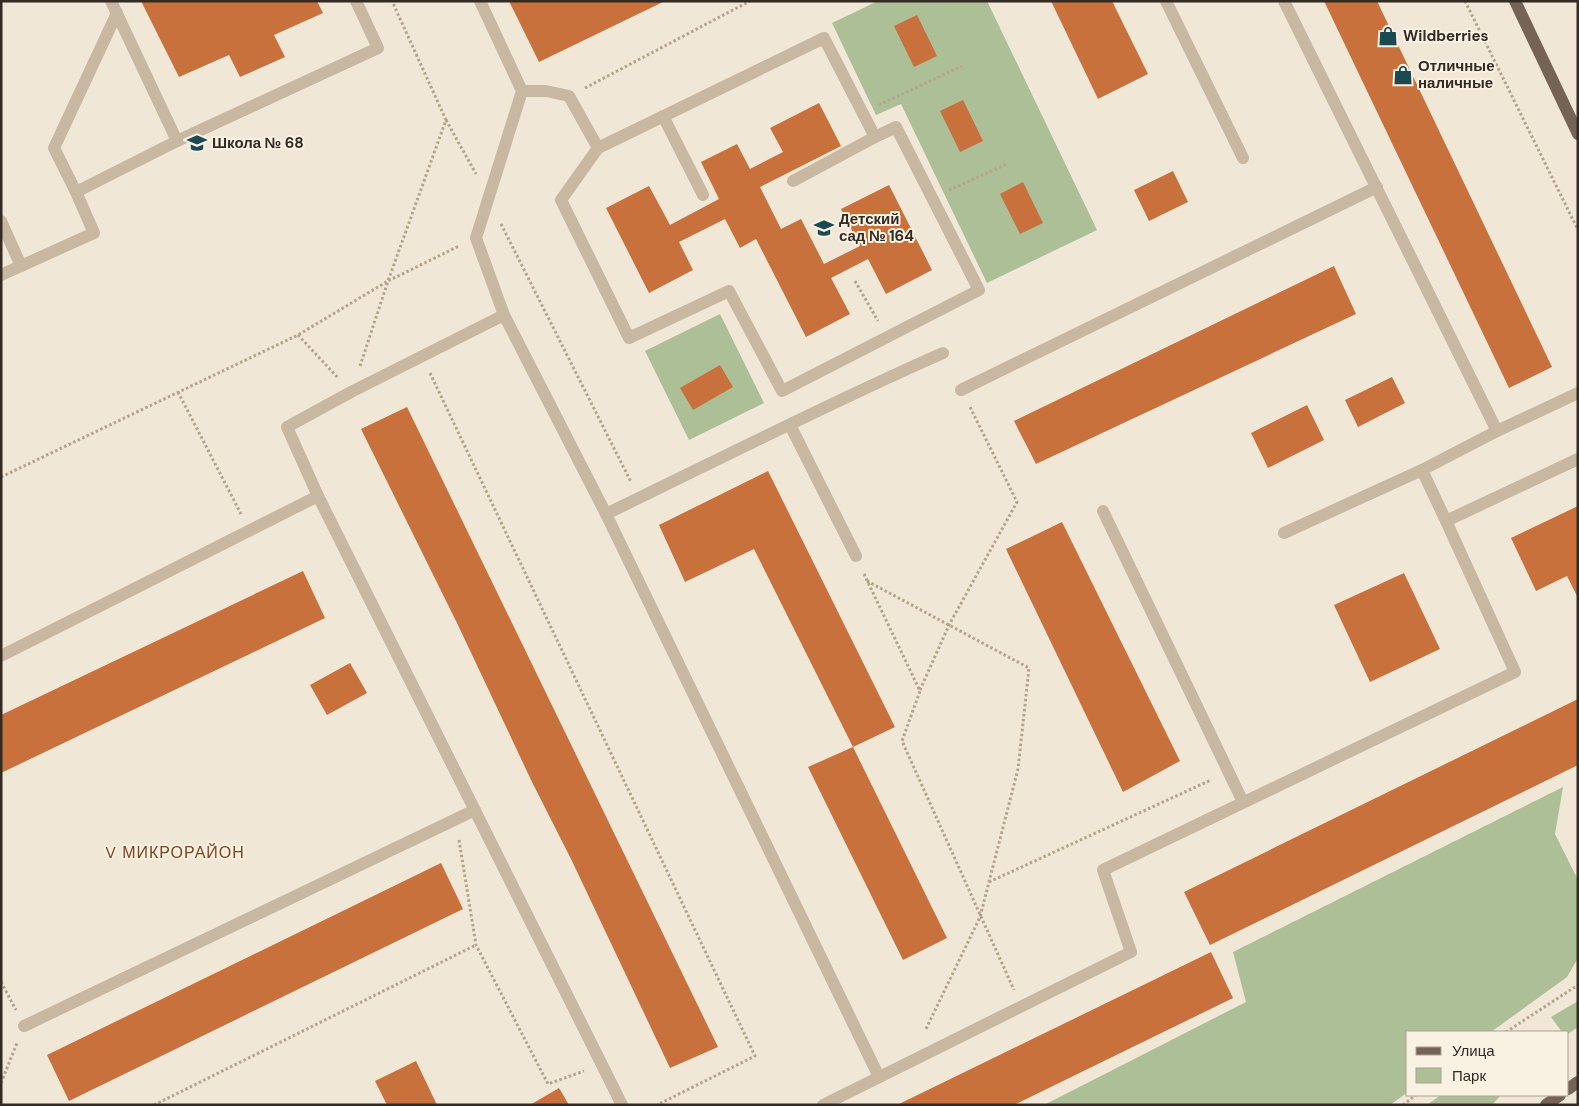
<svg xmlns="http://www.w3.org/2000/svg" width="1579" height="1106" font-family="'DM Sans',sans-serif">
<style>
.green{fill:#acbf96}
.building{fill:#c8713c}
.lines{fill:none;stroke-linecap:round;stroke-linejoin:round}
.path{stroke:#b4a38c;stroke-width:3;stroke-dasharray:2.5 2.5;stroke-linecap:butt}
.minor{stroke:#c8b8a2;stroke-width:12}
.major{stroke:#756455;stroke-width:12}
.labels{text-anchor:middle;stroke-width:4;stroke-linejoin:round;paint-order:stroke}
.poi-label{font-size:15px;font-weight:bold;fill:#332b24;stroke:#f9f1e1;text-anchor:start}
.neighbourhood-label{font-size:16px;letter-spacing:1px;fill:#82421d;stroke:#f9f1e1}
</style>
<rect width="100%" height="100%" fill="#f1e7d6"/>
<g class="green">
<polygon points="878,1 987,1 1097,230 987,283 901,104 876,115 832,23"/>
<polygon points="720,314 764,403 689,440 645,351"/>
<polygon points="1563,787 1555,834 1578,880 1578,958 1567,977 1491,1032 1408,1032 1408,1092 1390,1105 1044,1105 1246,1002 1233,952"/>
<polygon points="1578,1001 1578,1027 1568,1034 1568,1032 1562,1032 1551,1017"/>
<polygon points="1441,1095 1501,1095 1492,1105 1427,1105"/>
</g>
<g class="building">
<polygon points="141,1 317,1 323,13 274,35 285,57 240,77 229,55 179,77"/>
<polygon points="509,1 665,1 539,62"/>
<polygon points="1051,1 1112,1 1148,74 1098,99"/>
<polygon points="1324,1 1377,1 1552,367 1509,388"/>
<polygon points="917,15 937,56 914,67 894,26"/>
<polygon points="963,100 983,141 960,152 940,111"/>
<polygon points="819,103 841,146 760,187 781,229 801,219 824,264 860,246 841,209 889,185 932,270 886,294 868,259 831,278 850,314 806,337 756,239 740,248 725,219 679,242 693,270 649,293 606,208 649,186 670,225 719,199 701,162 737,144 750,169 783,152 770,128"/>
<polygon points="1173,171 1188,202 1149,221 1134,190"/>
<polygon points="1023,182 1043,223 1020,234 1000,194"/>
<polygon points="1334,266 1356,314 1036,464 1014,421"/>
<polygon points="720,365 733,387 693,410 680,388"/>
<polygon points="1392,377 1405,403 1358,427 1345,400"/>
<polygon points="1307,405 1324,440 1268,468 1251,433"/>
<polygon points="407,407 718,1047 670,1068 572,861 532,782 457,623 361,429"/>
<polygon points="768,471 895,727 853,747 754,549 685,582 659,525"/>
<polygon points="1578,506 1578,598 1567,576 1536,591 1511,538"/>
<polygon points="1062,522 1180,761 1123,792 1006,549"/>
<polygon points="303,571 325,618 1,773 1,715"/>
<polygon points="1404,573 1440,649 1370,682 1334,605"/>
<polygon points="350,663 367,693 327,715 310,685"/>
<polygon points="1578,699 1578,765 1210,945 1184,892"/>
<polygon points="853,747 947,938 903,960 808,767"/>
<polygon points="441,863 463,909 69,1101 47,1055"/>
<polygon points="1211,952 1233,998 1014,1105 897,1105"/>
<polygon points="416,1061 437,1105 387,1105 375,1081"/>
<polygon points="559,1088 569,1105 530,1105"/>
</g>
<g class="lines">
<g class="path">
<polyline points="1465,1 1578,230"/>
<polyline points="585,88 750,1"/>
<polyline points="879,105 962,66"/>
<polyline points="446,120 476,174"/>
<polyline points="949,190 1007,164"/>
<polyline points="501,224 631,482"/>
<polyline points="855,281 878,321"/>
<polyline points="298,335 339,379"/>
<polyline points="360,366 388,281 459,246"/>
<polyline points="430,373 755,1056 657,1105"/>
<polyline points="178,392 241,514"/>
<polyline points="1,477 298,335 388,281 446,120 392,1"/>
<polyline points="864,574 920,691 902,741 1014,990"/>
<polyline points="867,581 1029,668 1018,769 980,917 925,1031"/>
<polyline points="920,690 949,625 1017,502 970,407"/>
<polyline points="459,840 476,945 548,1084 584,1071"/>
<polyline points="989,882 1211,780"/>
<polyline points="1,982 16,1010"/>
<polyline points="1506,1032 1578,985"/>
<polyline points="1,1083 17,1043"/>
<polyline points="154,1105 476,945"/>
<polyline points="1403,1105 1416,1095"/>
</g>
<g class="minor">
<polyline points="111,1 177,141 378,48 356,1"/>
<polyline points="480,1 522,91 476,238 504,315 606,514"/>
<polyline points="1166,1 1243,158"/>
<polyline points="1284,1 1497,431 1578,393"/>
<polyline points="522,91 546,91 569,96 598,148 824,38 875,137 896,127 979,290 782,391 729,291 629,338 561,200 598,148"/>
<polyline points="663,116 703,195"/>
<polyline points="793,181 875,137"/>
<polyline points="76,192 177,141"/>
<polyline points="1,221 21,266"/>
<polyline points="1,275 94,233 76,192 54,148 117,13"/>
<polyline points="504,315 351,392 287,427 318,496 622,1105"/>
<polyline points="961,390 1377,187"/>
<polyline points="790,425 856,556"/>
<polyline points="1103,511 1243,802"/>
<polyline points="1446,521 1422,470 1497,431"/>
<polyline points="1284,533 1422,470"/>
<polyline points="1,656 318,496"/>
<polyline points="24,1026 475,810"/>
<path d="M879,1077L606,514C718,460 829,403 943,353"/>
<polyline points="823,1105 1131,952 1103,870 1515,672 1446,521 1578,459"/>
</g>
<g class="major">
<polyline points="1515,1 1578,134"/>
<polyline points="1568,1089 1578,1082"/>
<polyline points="1546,1105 1560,1095"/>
</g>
</g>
<defs>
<symbol id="shop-bare" viewBox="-9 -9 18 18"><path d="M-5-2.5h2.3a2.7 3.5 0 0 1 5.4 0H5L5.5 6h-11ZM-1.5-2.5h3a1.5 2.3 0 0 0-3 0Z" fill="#1a4954" stroke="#f9f1e1" stroke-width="2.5" paint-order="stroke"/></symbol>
<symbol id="school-bare" viewBox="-9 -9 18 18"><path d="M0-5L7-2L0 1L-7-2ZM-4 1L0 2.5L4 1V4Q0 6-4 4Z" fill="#1a4954" stroke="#f9f1e1" stroke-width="2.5" paint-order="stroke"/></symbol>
</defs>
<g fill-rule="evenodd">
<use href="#shop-bare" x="1374" y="22" width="28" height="28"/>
<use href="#shop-bare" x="1389" y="61" width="28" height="28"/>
<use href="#school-bare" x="183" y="129" width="28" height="28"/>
<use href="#school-bare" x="810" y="214" width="28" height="28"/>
</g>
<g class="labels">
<g class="poi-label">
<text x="1403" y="41">Wildberries</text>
<text x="1418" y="71">Отличные<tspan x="1418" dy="17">наличные</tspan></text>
<text x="212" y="148">Школа № 68</text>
<text x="839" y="224">Детский<tspan x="839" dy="17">сад № 164</tspan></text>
</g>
<g class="neighbourhood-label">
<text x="175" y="858">V МИКРОРАЙОН</text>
</g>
</g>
<rect width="1579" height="1106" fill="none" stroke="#332b24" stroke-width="5"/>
<rect x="1406" y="1031" width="162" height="65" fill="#f9f1e1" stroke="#aaa295"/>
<rect x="1416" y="1047" width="25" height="8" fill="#756455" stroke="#aaa295"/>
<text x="1452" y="1056" font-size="15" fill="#332b24">Улица</text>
<rect x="1416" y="1068" width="25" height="15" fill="#acbf96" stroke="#aaa295"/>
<text x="1452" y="1081" font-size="15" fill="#332b24">Парк</text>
</svg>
